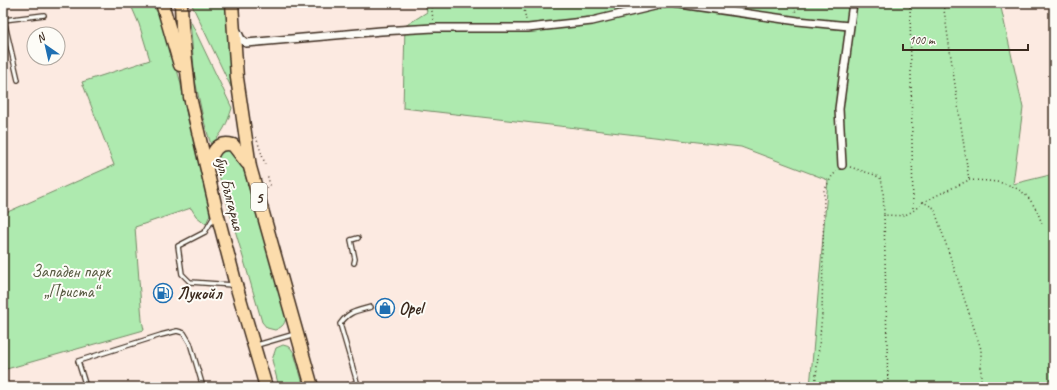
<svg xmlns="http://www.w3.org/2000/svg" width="1057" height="390" font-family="Caveat,sans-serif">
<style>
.green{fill:#aeeaaf;stroke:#748a66}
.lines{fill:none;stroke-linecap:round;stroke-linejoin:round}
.service-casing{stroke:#3b2a1e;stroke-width:6}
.minor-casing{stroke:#3b2a1e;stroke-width:10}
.trunk-casing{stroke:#3b2a1e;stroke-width:15}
.path{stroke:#3b2a1e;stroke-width:1.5;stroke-dasharray:1 3;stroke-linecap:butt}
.service{stroke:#fdfcf7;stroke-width:3.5}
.minor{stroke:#fdfcf7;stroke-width:7}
.trunk{stroke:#fcdcac;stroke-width:12}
.labels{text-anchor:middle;stroke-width:4;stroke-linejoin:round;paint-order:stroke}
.shield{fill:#fdfcf7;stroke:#75695f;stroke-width:1}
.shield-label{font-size:16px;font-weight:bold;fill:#3b2a1e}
.street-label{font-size:17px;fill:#3b2a1e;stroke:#fdfcf7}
.park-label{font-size:17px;fill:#585a42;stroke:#fdfcf7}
.poi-label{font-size:17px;font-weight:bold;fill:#3b2a1e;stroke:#fdfcf7;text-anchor:start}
</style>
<rect width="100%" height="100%" fill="#fceae1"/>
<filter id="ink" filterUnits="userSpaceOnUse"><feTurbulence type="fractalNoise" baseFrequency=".025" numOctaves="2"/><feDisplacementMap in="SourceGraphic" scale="8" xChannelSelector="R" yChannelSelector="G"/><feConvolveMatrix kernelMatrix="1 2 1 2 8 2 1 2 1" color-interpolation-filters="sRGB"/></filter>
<g filter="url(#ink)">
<g class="green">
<polygon points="130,3 148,3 156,10 162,19 180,80 187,115 203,171 212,210 206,224 196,216 191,208 135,227 142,320 144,330 3,370 3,214 114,165 82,82 150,60 139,24"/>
<polygon points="191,3 226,3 231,87"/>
<polygon points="425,3 1000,3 1023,108 1013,184 1054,174 1054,387 810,387 828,180 741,147 403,108 405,26 427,12"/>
<path d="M190,20L232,108C227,124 223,133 211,145L203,118L195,80Z"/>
<path d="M224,150H232L240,158L286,314C286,323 283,327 275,330L267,328L262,322L216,165C215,158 218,154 224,150Z"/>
<polygon points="283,345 290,347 294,353 304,387 279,387 272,360 276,348"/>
</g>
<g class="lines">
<defs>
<g id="service">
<polyline points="3,16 18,80"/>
<polyline points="4,20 44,15"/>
<polyline points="215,215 205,232 178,246 182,274 190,282 233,285"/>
<polyline points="354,263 355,259 351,240 358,238"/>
<polyline points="257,345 295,334"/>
<polyline points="86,387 78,361 161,335 177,331 184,333 190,343 203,387"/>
<path d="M344,387L357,382L340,324C349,311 357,311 371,307"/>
</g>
<g id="minor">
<polyline points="673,3 798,21 849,26"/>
<polyline points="237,31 241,39 246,43 381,31 434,28 528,28 592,21 667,3"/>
<polyline points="842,165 839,109 853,3"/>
</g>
<g id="trunk">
<polyline points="162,3 180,65"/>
<polyline points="181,3 182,27 190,97 217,213 236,285 266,387"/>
<polyline points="232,3 237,78 250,167 312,387"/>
<path d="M207,168C212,155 215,140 233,145L247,163"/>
</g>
</defs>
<use href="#service" class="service-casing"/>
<use href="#minor" class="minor-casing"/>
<use href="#trunk" class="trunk-casing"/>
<g class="path">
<polyline points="431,3 433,20"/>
<polyline points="523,3 526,20"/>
<polyline points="793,3 796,13"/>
<polyline points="910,3 913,211"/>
<polyline points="256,137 265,164"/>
<path d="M850,167L875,175L881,179L883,188L884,215C904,216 908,217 923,202L934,208L981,349V387"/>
<path d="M969,180C994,181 1020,181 1034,206C1038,212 1040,219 1043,226"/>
<polyline points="267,188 270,185 267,174"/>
<polyline points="923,202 969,180 943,3"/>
<polyline points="884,215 888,387"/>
<polyline points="815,387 822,315 824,191 832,176 837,171"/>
</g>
<use href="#service" class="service"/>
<use href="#minor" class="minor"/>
<use href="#trunk" class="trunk"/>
</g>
</g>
<defs>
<symbol id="fuel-ring" viewBox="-11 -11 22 22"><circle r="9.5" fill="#fdfcf7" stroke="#1f6fb2" stroke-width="1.5"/><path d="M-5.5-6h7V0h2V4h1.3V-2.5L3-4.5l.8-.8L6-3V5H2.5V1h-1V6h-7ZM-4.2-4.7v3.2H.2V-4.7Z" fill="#1f6fb2"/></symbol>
<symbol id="shop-ring" viewBox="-11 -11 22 22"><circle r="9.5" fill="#fdfcf7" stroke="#1f6fb2" stroke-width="1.5"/><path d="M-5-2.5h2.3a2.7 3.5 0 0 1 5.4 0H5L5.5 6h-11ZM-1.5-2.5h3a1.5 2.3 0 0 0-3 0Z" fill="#1f6fb2"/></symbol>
</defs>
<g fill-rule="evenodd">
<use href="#fuel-ring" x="152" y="282" width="22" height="22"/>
<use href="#shop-ring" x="374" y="297" width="22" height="22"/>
</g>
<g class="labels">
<rect class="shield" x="251" y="183" width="16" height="28" rx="3"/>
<g class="shield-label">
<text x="259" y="203">5</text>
</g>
<g class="street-label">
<text transform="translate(230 193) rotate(76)" y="6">бул. България</text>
</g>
<g class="park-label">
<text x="71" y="277">Западен парк<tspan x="71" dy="20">„Приста“</tspan></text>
</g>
<g class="poi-label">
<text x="177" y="299">Лукойл</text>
<text x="399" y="314">Opel</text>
</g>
</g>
<rect width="1057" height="390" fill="none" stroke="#fdfcf7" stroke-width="16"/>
<rect x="8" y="8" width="1041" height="374" fill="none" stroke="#3b2a1e" stroke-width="1.5" filter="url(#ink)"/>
<g transform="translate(46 46) rotate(326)"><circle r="19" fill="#fdfcf7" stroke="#afa8a0"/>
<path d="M0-3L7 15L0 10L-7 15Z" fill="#1f6fb2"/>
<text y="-6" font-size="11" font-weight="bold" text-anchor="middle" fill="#3b2a1e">N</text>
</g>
<path d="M903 44v6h125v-6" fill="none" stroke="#3b2a1e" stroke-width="2"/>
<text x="909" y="44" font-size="12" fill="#3b2a1e" stroke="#fdfcf7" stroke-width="3" paint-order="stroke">100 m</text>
</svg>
